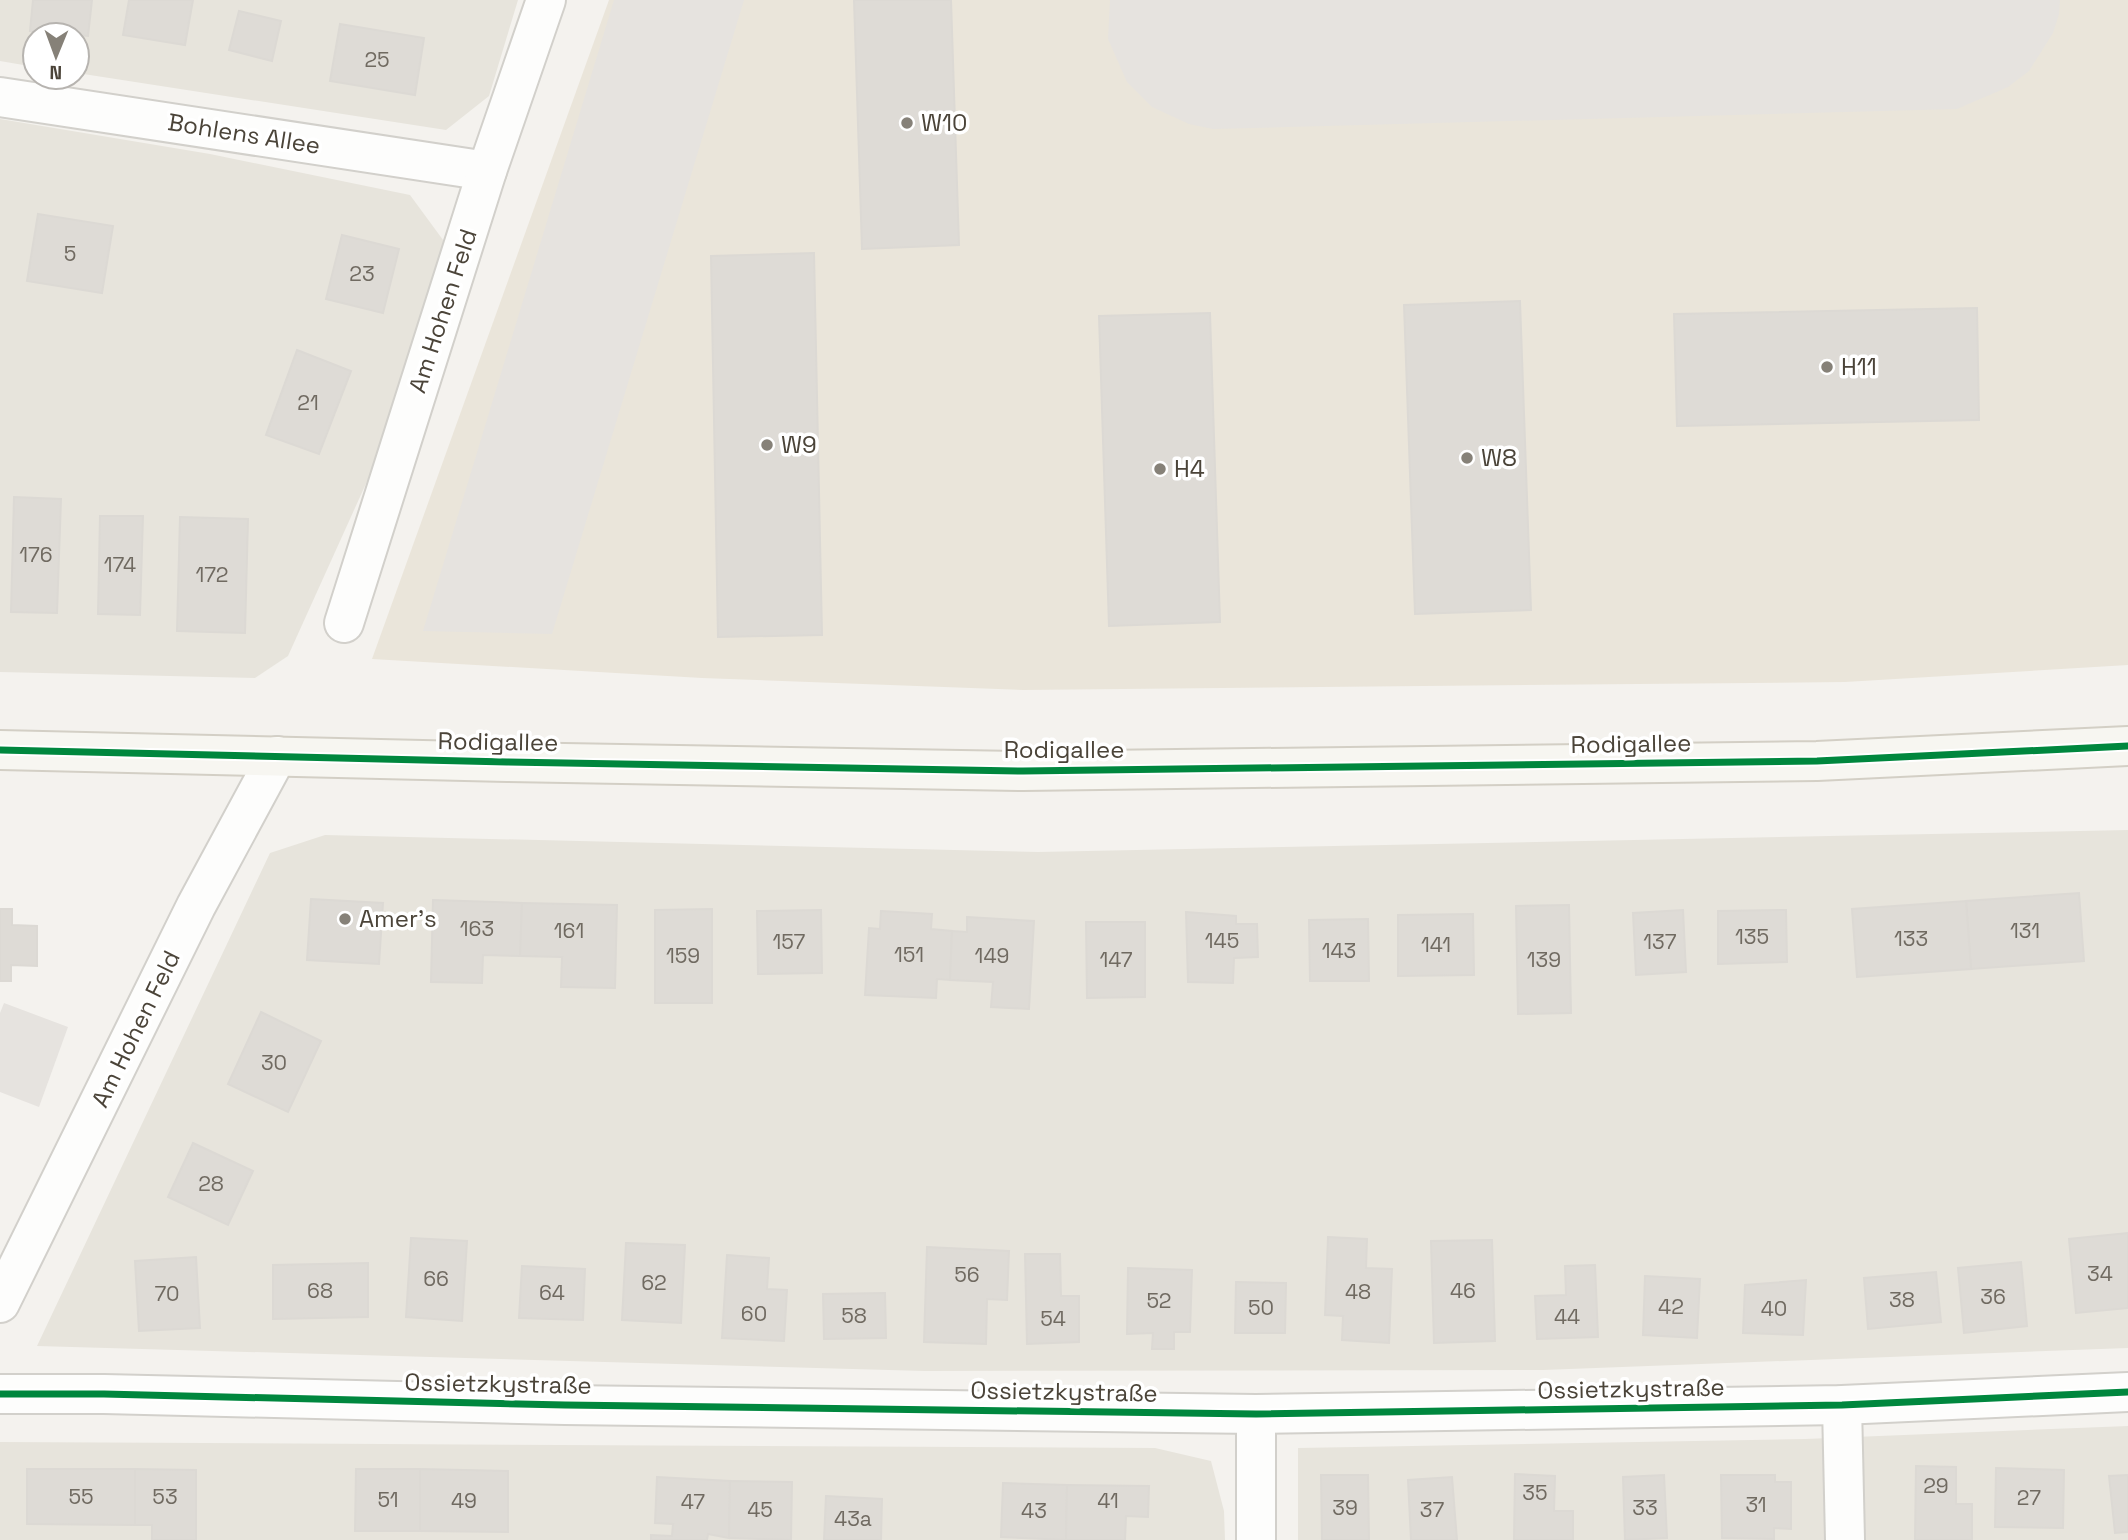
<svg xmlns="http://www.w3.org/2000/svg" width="2128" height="1540" font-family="'Space Grotesk',sans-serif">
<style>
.residential{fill:#e7e4dc}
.education{fill:#eae5da}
.parking{fill:#e6e3df}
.building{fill:#dedbd6;stroke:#dcd9d4;stroke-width:2}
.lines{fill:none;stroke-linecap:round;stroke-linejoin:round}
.street-casing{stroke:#d2d0cb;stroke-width:42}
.secondary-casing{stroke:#d3cfc5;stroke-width:42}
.street{stroke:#fdfdfc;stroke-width:38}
.secondary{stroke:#f7f6f1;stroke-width:38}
.cycleway-casing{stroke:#fff;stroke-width:11}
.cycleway{stroke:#00873e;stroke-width:7}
.poi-dot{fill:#868178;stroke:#fff;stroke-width:2.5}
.labels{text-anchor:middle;stroke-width:7;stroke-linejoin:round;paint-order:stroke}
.number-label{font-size:21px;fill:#706a61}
.poi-label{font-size:24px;fill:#4b4439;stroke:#fff;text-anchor:start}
.street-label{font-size:24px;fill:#4b4439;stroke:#fff}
</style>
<rect width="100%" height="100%" fill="#f4f2ee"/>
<g class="residential">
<polygon points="0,0 518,0 489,96 446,130 77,73 77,35 35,35 35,67 0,61"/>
<polygon points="0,119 210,154 410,195 446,244 383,446 288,656 255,678 0,672"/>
<polygon points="2128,830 2128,1348 1543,1370 925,1371 37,1346 270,853 325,835 1038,852"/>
<polygon points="2128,1426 2128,1540 1298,1540 1298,1448 1805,1439"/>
<polygon points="0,1442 1155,1448 1211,1461 1224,1511 1225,1540 0,1540"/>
</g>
<polygon class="education" points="609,0 2128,0 2128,665 1845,682 1023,690 702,678 372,659"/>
<g class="parking">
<polygon points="614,0 744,0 552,634 423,631"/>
<polygon points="1110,0 2060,0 2059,14 2053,33 2029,71 2008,87 1957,109 1213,129 1189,124 1152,107 1127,82 1108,39"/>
<polygon points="4,1003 68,1027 39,1107 0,1092 0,1013"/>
</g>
<g class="building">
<polygon points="33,0 92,0 88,36 30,31"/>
<polygon points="129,0 193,0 185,45 123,35"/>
<polygon points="854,0 951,0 959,245 862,249"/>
<polygon points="239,11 281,21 272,61 229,50"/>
<polygon points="340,24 424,38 415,95 330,81"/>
<polygon points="38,214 113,226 102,293 27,281"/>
<polygon points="342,235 399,249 383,313 326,299"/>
<polygon points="814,253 822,635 718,637 711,256"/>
<polygon points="1520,301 1531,610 1415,614 1404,305"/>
<polygon points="1977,308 1979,420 1677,426 1674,314"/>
<polygon points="1210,313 1220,622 1109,626 1099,316"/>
<polygon points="297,350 351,371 319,454 266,435"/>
<polygon points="14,497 61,499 57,613 11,612"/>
<polygon points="100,516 143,516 140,615 98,614"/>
<polygon points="180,517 248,519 245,633 177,631"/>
<polygon points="2079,893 2084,961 1971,969 1966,901"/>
<polygon points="311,899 383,903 379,964 307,960"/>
<polygon points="433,900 522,903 520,956 483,955 482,983 431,982"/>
<polygon points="1966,901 1971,969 1857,977 1852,909"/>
<polygon points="522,903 617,905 615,988 561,987 562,957 520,956"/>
<polygon points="1569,905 1571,1013 1518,1014 1516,906"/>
<polygon points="0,909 12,909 12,925 37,926 37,966 11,965 11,981 0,981"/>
<polygon points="712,909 712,1003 655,1003 655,910"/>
<polygon points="821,910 822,973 758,974 757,911"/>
<polygon points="1683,910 1686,972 1636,975 1633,913"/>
<polygon points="1786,910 1787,962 1718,964 1718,911"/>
<polygon points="881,911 932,914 931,929 952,931 950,980 937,979 936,998 865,995 869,928 880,929"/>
<polygon points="1186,912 1236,916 1236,924 1257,924 1258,957 1234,958 1233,983 1188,982"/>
<polygon points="1473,914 1474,975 1398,976 1398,915"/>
<polygon points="967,917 1034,921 1029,1009 991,1007 993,982 950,980 952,931 967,932"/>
<polygon points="1368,919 1369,981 1310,981 1309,920"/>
<polygon points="1086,922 1145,922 1145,997 1087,998"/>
<polygon points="261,1012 321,1041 288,1112 228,1084"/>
<polygon points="193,1143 253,1171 228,1225 168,1197"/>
<polygon points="2128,1233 2128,1308 2076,1313 2069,1239"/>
<polygon points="1328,1237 1367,1239 1366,1268 1392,1269 1389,1343 1342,1340 1343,1316 1325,1315"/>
<polygon points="411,1238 467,1241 462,1321 406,1317"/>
<polygon points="1492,1240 1495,1341 1434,1343 1431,1241"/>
<polygon points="626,1243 685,1245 681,1323 622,1320"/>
<polygon points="927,1247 1009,1251 1007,1300 987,1299 986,1344 924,1342"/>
<polygon points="1025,1254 1060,1254 1061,1296 1079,1296 1079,1342 1027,1344"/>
<polygon points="727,1255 769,1258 767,1289 787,1290 784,1341 722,1338"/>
<polygon points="196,1257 200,1328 139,1331 135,1261"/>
<polygon points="2021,1262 2027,1326 1964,1333 1958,1268"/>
<polygon points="368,1263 368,1317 273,1319 273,1265"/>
<polygon points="1595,1265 1598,1337 1537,1339 1535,1296 1566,1295 1565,1266"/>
<polygon points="522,1266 585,1269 583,1320 519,1318"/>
<polygon points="1128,1268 1192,1270 1190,1332 1174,1332 1174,1349 1152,1349 1153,1333 1127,1334"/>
<polygon points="1936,1272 1941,1322 1868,1329 1864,1278"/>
<polygon points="1645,1276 1700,1279 1697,1338 1643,1335"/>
<polygon points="1806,1280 1803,1335 1743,1333 1745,1285"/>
<polygon points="1236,1282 1286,1283 1285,1333 1235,1333"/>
<polygon points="885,1293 886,1338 824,1339 823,1294"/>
<polygon points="1916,1466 1956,1467 1956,1504 1972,1504 1972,1540 1915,1540"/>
<polygon points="1996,1468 2064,1470 2063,1528 1995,1527"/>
<polygon points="27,1469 135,1469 135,1525 27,1524"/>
<polygon points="135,1469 196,1470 196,1540 152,1540 152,1525 135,1525"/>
<polygon points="356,1469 420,1469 420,1531 355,1531"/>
<polygon points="420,1469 508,1471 508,1532 420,1531"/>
<polygon points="1515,1474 1555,1476 1554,1511 1573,1511 1573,1540 1514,1540"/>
<polygon points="1321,1475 1368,1475 1369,1540 1322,1540"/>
<polygon points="1664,1475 1667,1538 1625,1540 1623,1477"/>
<polygon points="1721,1475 1775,1475 1775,1482 1791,1482 1791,1529 1774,1528 1774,1539 1722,1538"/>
<polygon points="2128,1475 2128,1532 2115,1533 2109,1476"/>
<polygon points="657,1477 730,1481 729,1538 708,1534 707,1540 651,1540 651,1535 672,1536 673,1524 655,1523"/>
<polygon points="1452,1477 1457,1540 1411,1540 1408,1480"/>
<polygon points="730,1481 792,1482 791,1540 729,1538"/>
<polygon points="1003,1483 1067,1485 1066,1540 1001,1537"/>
<polygon points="1067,1485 1149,1486 1148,1517 1126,1516 1125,1540 1066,1540"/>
<polygon points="826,1496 882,1499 881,1540 824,1540"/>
</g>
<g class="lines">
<defs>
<g id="street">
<polyline points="0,97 487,171"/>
<polyline points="344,623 487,171 546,0"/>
<polyline points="0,1303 196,906 277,756"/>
<polyline points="0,1394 104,1394 565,1405 1256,1414 1842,1405 2128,1392"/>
<polyline points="1842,1405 1845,1540"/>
<polyline points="1256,1414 1256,1540"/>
</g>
<polyline id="secondary" points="0,750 507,762 1023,771 1817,761 2128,746"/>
</defs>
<use href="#street" class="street-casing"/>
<use href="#secondary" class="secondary-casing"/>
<use href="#street" class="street"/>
<use href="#secondary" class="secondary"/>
<defs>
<g id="cycleway">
<polyline points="0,750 507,762 1023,771 1817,761 2128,746"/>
<polyline points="0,1394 104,1394 565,1405 1256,1414 1842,1405 2128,1392"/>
</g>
</defs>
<use href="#cycleway" class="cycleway-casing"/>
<use href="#cycleway" class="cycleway"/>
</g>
<g class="poi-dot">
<circle cx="907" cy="123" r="7"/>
<circle cx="1827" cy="367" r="7"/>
<circle cx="767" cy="445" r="7"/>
<circle cx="1467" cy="458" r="7"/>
<circle cx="1160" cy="469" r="7"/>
<circle cx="345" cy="919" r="7"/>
</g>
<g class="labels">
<g class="number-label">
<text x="377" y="67">25</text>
<text x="70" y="261">5</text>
<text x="362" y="281">23</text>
<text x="308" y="410">21</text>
<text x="36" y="562">176</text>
<text x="120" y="572">174</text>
<text x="212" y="582">172</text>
<text x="477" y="936">163</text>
<text x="569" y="938">161</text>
<text x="2025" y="938">131</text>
<text x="1752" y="944">135</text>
<text x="1911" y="946">133</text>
<text x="1222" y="948">145</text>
<text x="789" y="949">157</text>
<text x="1660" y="949">137</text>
<text x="1436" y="952">141</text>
<text x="1339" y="958">143</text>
<text x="909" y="962">151</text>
<text x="683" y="963">159</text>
<text x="992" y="963">149</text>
<text x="1116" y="967">147</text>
<text x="1544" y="967">139</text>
<text x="274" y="1070">30</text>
<text x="211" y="1191">28</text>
<text x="2100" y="1281">34</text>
<text x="967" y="1282">56</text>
<text x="436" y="1286">66</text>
<text x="654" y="1290">62</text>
<text x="320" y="1298">68</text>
<text x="1463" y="1298">46</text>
<text x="1358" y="1299">48</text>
<text x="552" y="1300">64</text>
<text x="167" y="1301">70</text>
<text x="1993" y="1304">36</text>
<text x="1902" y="1307">38</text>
<text x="1159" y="1308">52</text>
<text x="1671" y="1314">42</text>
<text x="1261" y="1315">50</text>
<text x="1774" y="1316">40</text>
<text x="754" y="1321">60</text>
<text x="854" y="1323">58</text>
<text x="1567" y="1324">44</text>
<text x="1053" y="1326">54</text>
<text x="1936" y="1493">29</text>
<text x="1535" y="1500">35</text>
<text x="81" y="1504">55</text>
<text x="165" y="1504">53</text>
<text x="2029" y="1505">27</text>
<text x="388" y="1507">51</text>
<text x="464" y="1508">49</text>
<text x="1108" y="1508">41</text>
<text x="693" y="1509">47</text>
<text x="1756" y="1512">31</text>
<text x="1345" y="1515">39</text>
<text x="1645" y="1515">33</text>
<text x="760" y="1517">45</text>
<text x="1432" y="1517">37</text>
<text x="1034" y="1518">43</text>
<text x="853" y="1526">43a</text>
</g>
<g class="poi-label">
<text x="921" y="131">W10</text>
<text x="1841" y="375">H11</text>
<text x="781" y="453">W9</text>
<text x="1481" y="466">W8</text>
<text x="1174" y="477">H4</text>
<text x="359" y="927">Amer's</text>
</g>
<g class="street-label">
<text transform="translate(244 134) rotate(9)" y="8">Bohlens Allee</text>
<text transform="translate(443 311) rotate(-72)" y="8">Am Hohen Feld</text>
<text transform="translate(498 742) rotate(1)" y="8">Rodigallee</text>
<text transform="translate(1631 744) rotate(-1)" y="8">Rodigallee</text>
<text x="1064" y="758">Rodigallee</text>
<text transform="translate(136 1029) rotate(-64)" y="8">Am Hohen Feld</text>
<text transform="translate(498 1384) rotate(1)" y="8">Ossietzkystraße</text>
<text transform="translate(1631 1389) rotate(-1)" y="8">Ossietzkystraße</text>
<text transform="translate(1064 1392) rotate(1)" y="8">Ossietzkystraße</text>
</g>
</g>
<g transform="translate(56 56) rotate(181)"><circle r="33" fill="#ffffff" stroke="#b7b4b0" stroke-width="2"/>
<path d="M0-5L12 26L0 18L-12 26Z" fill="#868178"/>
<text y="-10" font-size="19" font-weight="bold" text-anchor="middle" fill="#4b4439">N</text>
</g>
</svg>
